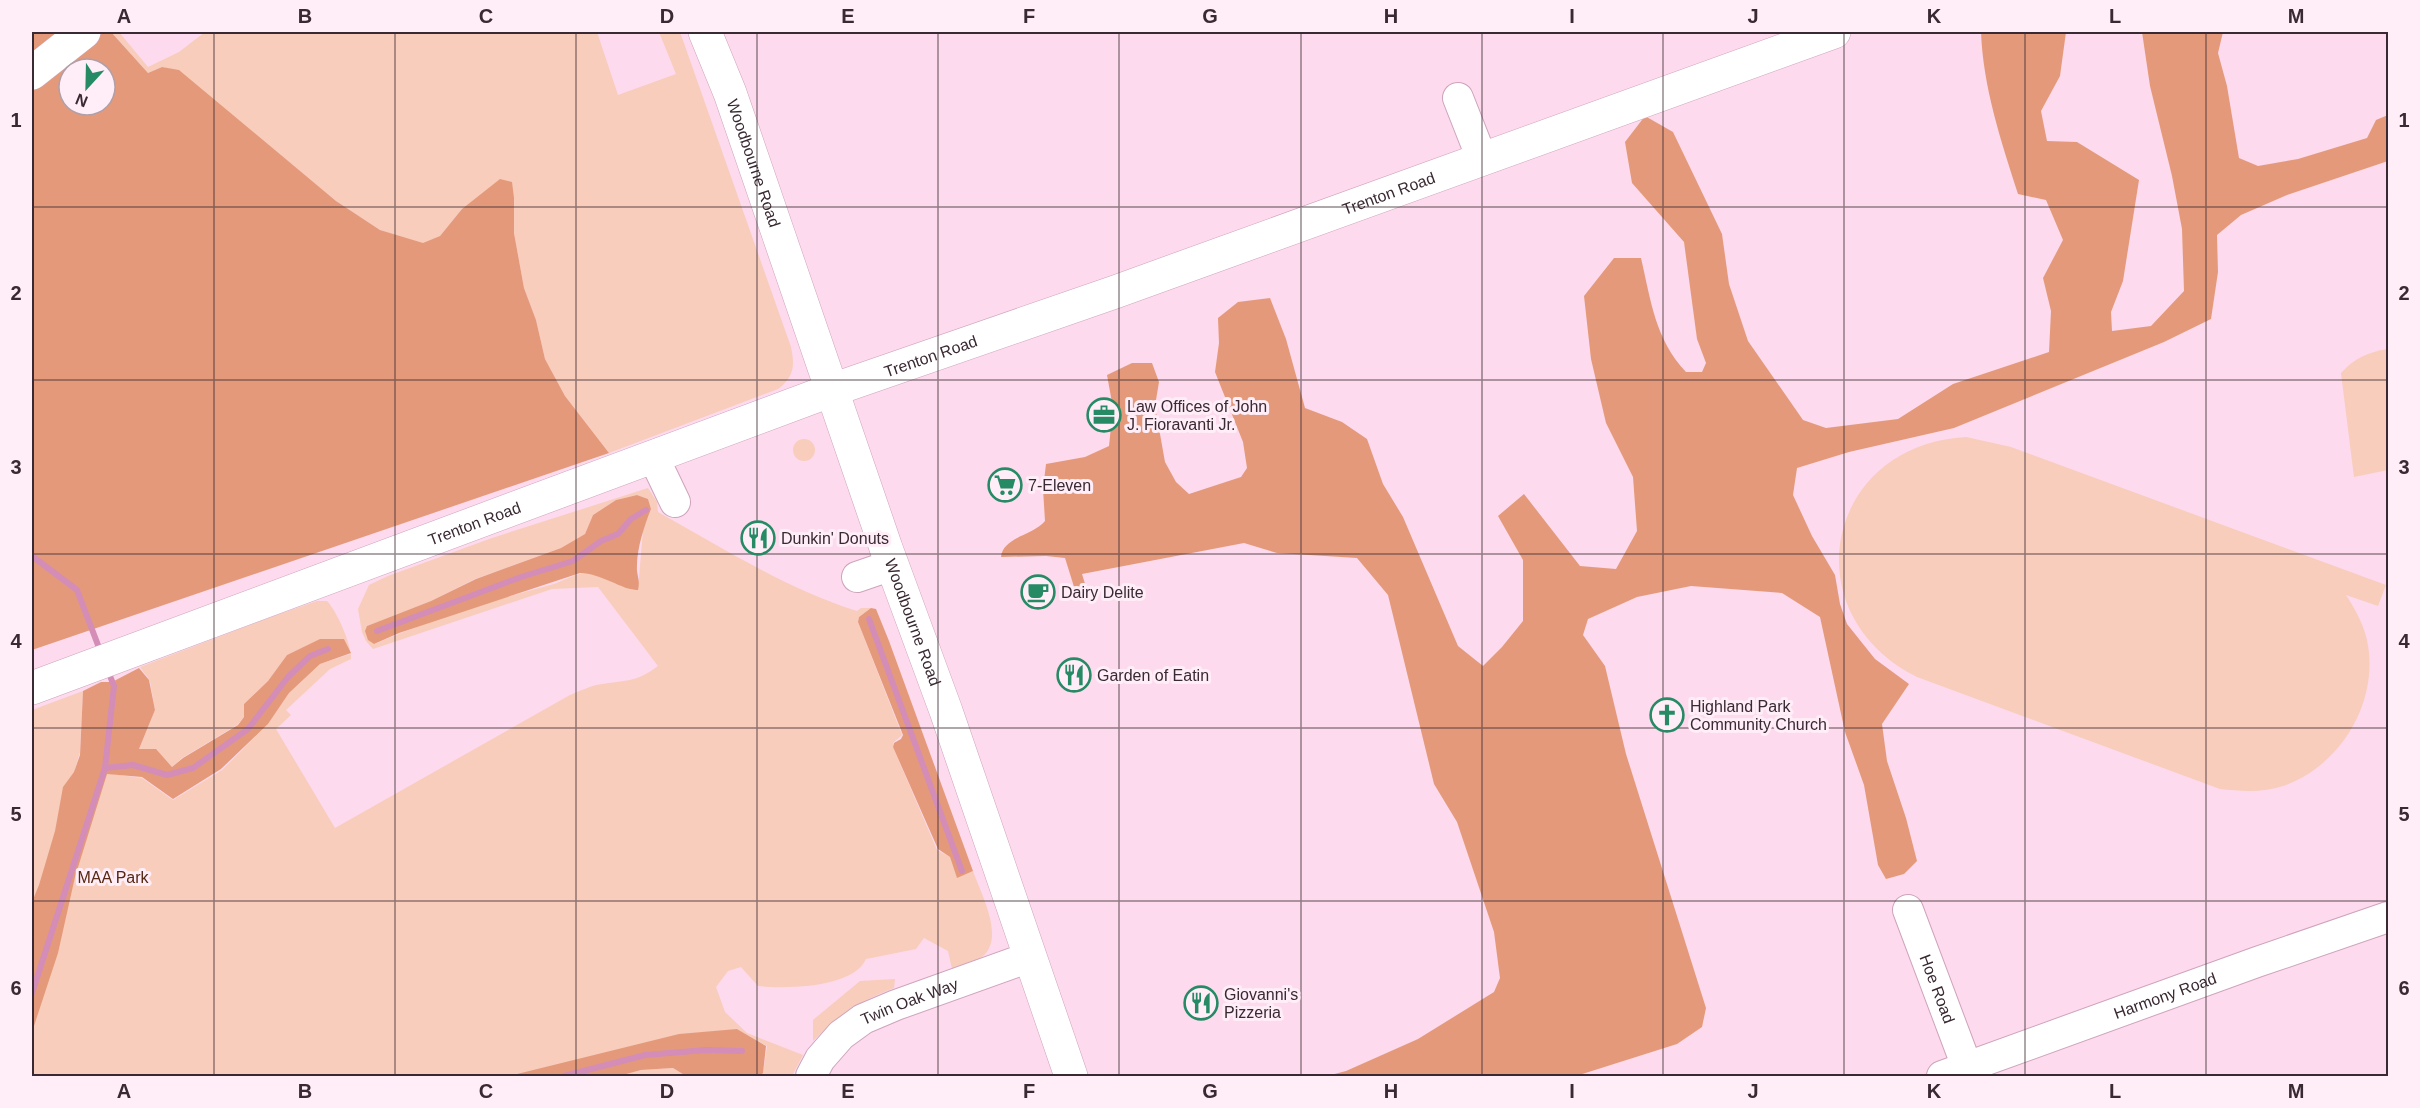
<svg xmlns="http://www.w3.org/2000/svg" width="2420" height="1108" font-family="Helvetica,sans-serif">
<style>
.green{fill:#f8cdbb;fill-rule:evenodd}
.forest{fill:#e49a7a;fill-rule:evenodd}
.lines{fill:none;stroke-linecap:round;stroke-linejoin:round}
.stream{stroke:#d38db6;stroke-width:6}
.minor-casing{stroke:#cea4bc;stroke-width:32}
.major-casing{stroke:#cea4bc;stroke-width:34}
.minor{stroke:#fff;stroke-width:30}
.major{stroke:#fff;stroke-width:33}
.grid{fill:none;stroke:#392932;stroke-width:1.5;stroke-opacity:0.55}
.labels{text-anchor:middle;stroke-width:6;stroke-linejoin:round;paint-order:stroke}
.street-label{font-size:16px;fill:#392932;stroke:#ffedf7}
.poi-label{font-size:16px;fill:#392932;stroke:#ffedf7;text-anchor:start}
.park-label{font-size:16px;fill:#572711;stroke:#ffedf7}
.neatline{fill:none;stroke:#392932;stroke-width:2}
.grid-label{font-size:20px;text-anchor:middle;font-weight:bold;fill:#392932}
</style>
<rect width="100%" height="100%" fill="#fddaed"/>
<g class="green">
<path d="M111,32H119L148,67L179,52L205,32H597L618,95L676,74L659,32H680L791,347C795,366 794,377 778,389L609,453L565,396L545,359L536,320L524,288L514,233V198L462,209L440,236L423,244L380,230L336,201L179,71L162,67L148,73Z"/>
<path d="M2388,349V470L2354,477L2341,373C2355,358 2368,352 2388,349Z"/>
<path d="M1966,437L2011,447L2386,585L2378,606L2346,595C2355,609 2363,623 2367,640C2380,701 2341,766 2283,786C2263,793 2240,791 2220,789L1917,677C1791,614 1825,445 1966,437Z"/>
<circle cx="804" cy="450" r="11"/>
<path d="M648,488L657,502L658,512C723,548 786,589 857,611L861,608H871L859,617L858,622L902,735L893,743V747L937,850L950,857L957,877L973,871C981,894 1005,937 983,956C975,963 963,966 952,969L948,951L924,938L916,949L866,959C853,988 786,989 758,986L741,967L728,971L716,987L725,1012L747,1033L803,1055L792,1076H760L763,1073L767,1046L737,1029L525,1076H32V710L83,691L80,752L75,769L142,778L173,800L222,770L268,724L289,693L320,664L350,654L344,639H321L287,655L268,681L244,704V717L237,725L182,758L172,767L156,750L139,749L155,710L150,681L140,667L271,617L317,601H327C337,611 352,646 351,659L330,669L286,710L291,715L276,729L335,828L570,695C580,691 592,685 603,684C627,680 637,682 658,666L598,587L552,589L373,649L366,641L362,632L358,609L369,585L388,576L492,538ZM637,495L648,499L651,509L643,530L638,590H632C619,584 603,574 589,573C577,572 565,580 554,584C493,600 432,619 375,644L367,626L431,601L475,579L561,548L585,534L593,515L616,500Z"/>
<path d="M895,979L894,988C860,1001 839,1015 813,1041V1020L860,981Z"/>
<polygon points="673,1068 686,1076 618,1076 641,1070"/>
</g>
<g class="forest">
<path d="M32,32H111L148,73L162,67L179,70L336,201L380,230L423,243L440,236L462,209L500,179L512,182L514,198V233L524,288L536,320L545,359L565,396L609,453L32,650ZM69,69H105V105H69Z"/>
<path d="M1981,32H2066L2060,76L2041,111L2047,141L2077,142L2139,180L2123,281L2111,312L2112,331L2151,326L2184,291L2182,229L2172,176L2150,86L2142,32H2223L2218,53L2227,86L2239,158L2258,166L2298,159L2367,138L2376,120L2388,115V161L2287,195L2241,215L2217,235L2218,272L2211,319L2164,342L1954,428L1849,452L1797,468L1793,495L1812,536L1835,575L1840,604L1847,624L1875,659L1909,684L1882,724L1887,761L1906,818L1917,861L1904,874L1886,879L1878,865L1864,785L1845,732L1820,617L1782,593L1691,586L1637,597L1588,619L1583,635L1605,666L1626,754L1706,1008L1702,1027L1677,1044L1576,1076H1327L1346,1071L1418,1039L1494,992L1500,978L1494,932L1457,822L1434,784L1388,595L1357,558L1277,553L1244,543L1082,574L1086,587L1075,590L1065,558L1046,556L1001,557C1003,537 1034,535 1045,521L1043,489L1046,464L1085,457L1109,446L1113,408L1107,375L1132,363H1152L1159,382L1155,406L1165,462L1176,482L1189,494L1241,477L1247,468L1243,442L1215,372L1219,343L1218,318L1238,302L1270,298L1286,339L1305,408L1342,422L1367,439L1383,484L1403,517L1458,646L1483,666L1502,647L1523,621V560L1498,516L1524,494L1580,566L1616,569L1637,531L1633,477L1606,423L1591,359L1584,296L1614,258H1641C1651,301 1655,339 1686,372H1702L1706,363L1697,339L1684,242L1632,183L1625,142L1645,116L1673,132L1722,234L1729,284L1748,341L1803,420L1826,428L1898,419L1953,384L2049,352L2051,311L2043,278L2063,240L2046,200L2018,194C2001,141 1983,87 1981,32Z"/>
<path d="M637,495L648,499L651,509C644,527 636,550 637,571C638,578 640,582 638,590C624,591 601,573 580,573L399,633L374,644L368,640L365,631L367,626L431,601L476,579L561,548L585,534L593,515L616,500Z"/>
<polygon points="871,608 876,609 889,641 973,871 957,878 950,857 938,849 893,747 894,743 901,739 903,735 858,622 859,617"/>
<polygon points="320,639 344,639 351,653 320,664 289,693 268,724 221,769 173,799 142,777 107,774 75,877 58,953 32,1032 32,902 39,885 55,831 63,787 74,772 80,755 83,691 101,682 112,682 139,668 149,680 155,710 139,749 156,749 172,767 183,758 238,725 244,717 244,704 268,681 287,655"/>
<polygon points="737,1029 766,1046 763,1073 760,1076 686,1076 673,1068 641,1070 619,1076 509,1076 679,1034"/>
</g>
<g class="lines">
<g class="stream">
<polyline points="32,556 77,590 101,653"/>
<polyline points="869,619 962,871"/>
<polyline points="377,631 521,577 573,561 601,541 618,534 631,519 646,510"/>
<polyline points="105,768 133,765 167,775 193,768 248,729 288,677 310,656 328,649"/>
<polyline points="32,993 105,768 114,686 108,671"/>
<polyline points="564,1076 645,1055 706,1050 742,1051"/>
</g>
<defs>
<g id="minor">
<polyline points="1458,98 1482,159"/>
<polyline points="653,456 675,502"/>
<polyline points="857,577 892,565"/>
<path id="s1" d="M1908,910L1967,1067"/>
<path id="s2" d="M811,1076L820,1059L841,1035L863,1019L896,1005L1030,957"/>
<path id="s3" d="M1942,1076L2257,962L2388,917"/>
</g>
<g id="major">
<path id="s4" d="M705,32L730,93L886,548L946,711L1071,1076"/>
<polyline points="32,73 84,32"/>
<path id="s5" d="M32,688L832,390L1115,292L1834,32"/>
</g>
</defs>
<use href="#minor" class="minor-casing"/>
<use href="#major" class="major-casing"/>
<use href="#minor" class="minor"/>
<use href="#major" class="major"/>
</g>
<path class="grid" d="M214,32V1076M395,32V1076M576,32V1076M757,32V1076M938,32V1076M1119,32V1076M1301,32V1076M1482,32V1076M1663,32V1076M1844,32V1076M2025,32V1076M2206,32V1076M32,207H2388M32,380H2388M32,554H2388M32,728H2388M32,901H2388"/>
<defs>
<symbol id="office-ring" viewBox="-11 -11 22 22"><circle r="9.5" fill="#ffedf7" stroke="#268a65" stroke-width="1.5"/><path d="M-6-3h4V-5.5h4V-3h4V5H-6ZM-1-4.5V-3h2v-1.5ZM-6 0V1H6V0Z" fill="#268a65"/></symbol>
<symbol id="supermarket-ring" viewBox="-11 -11 22 22"><circle r="9.5" fill="#ffedf7" stroke="#268a65" stroke-width="1.5"/><path d="M-6-5.5h2.5l.6 2H6L4.5 2H-2.5L-4.4-4H-6ZM-1.5 3.2a1.3 1.3 0 1 0 .1 0ZM3 3.2a1.3 1.3 0 1 0 .1 0Z" fill="#268a65"/></symbol>
<symbol id="restaurant-ring" viewBox="-11 -11 22 22"><circle r="9.5" fill="#ffedf7" stroke="#268a65" stroke-width="1.5"/><path d="M-5-6h1v4h1v-4h1v4h1v-4h1v5L-1.5 .5V6h-2V.5L-5-1ZM5-6V6H3V1.5H1.5Q1.5-4 5-6Z" fill="#268a65"/></symbol>
<symbol id="cafe-ring" viewBox="-11 -11 22 22"><circle r="9.5" fill="#ffedf7" stroke="#268a65" stroke-width="1.5"/><path d="M-5.5-4.5H6V0H3Q3 3.5 0 3.5H-2.5Q-5.5 3.5-5.5 0ZM3-3.2v2h1.7v-2ZM-6 4.5H4V6H-6Z" fill="#268a65"/></symbol>
<symbol id="church-ring" viewBox="-11 -11 22 22"><circle r="9.5" fill="#ffedf7" stroke="#268a65" stroke-width="1.5"/><path d="M-1.2-6h2.4v3.5h3.3v2.4h-3.3V6h-2.4V-.1h-3.3v-2.4h3.3Z" fill="#268a65"/></symbol>
</defs>
<g fill-rule="evenodd">
<use href="#office-ring" x="1085" y="396" width="38" height="38"/>
<use href="#supermarket-ring" x="986" y="466" width="38" height="38"/>
<use href="#restaurant-ring" x="739" y="519" width="38" height="38"/>
<use href="#cafe-ring" x="1019" y="573" width="38" height="38"/>
<use href="#restaurant-ring" x="1055" y="656" width="38" height="38"/>
<use href="#church-ring" x="1648" y="696" width="38" height="38"/>
<use href="#restaurant-ring" x="1182" y="984" width="38" height="38"/>
</g>
<g class="labels">
<g class="street-label">
<text dy="6" stroke="none"><textPath href="#s4" startOffset="140">Woodbourne Road</textPath></text>
<text dy="6" stroke="none"><textPath href="#s5" startOffset="1444">Trenton Road</textPath></text>
<text dy="6" stroke="none"><textPath href="#s5" startOffset="958">Trenton Road</textPath></text>
<text dy="6" stroke="none"><textPath href="#s5" startOffset="472">Trenton Road</textPath></text>
<text dy="6" stroke="none"><textPath href="#s4" startOffset="626">Woodbourne Road</textPath></text>
<text dy="6" stroke="none"><textPath href="#s1" startOffset="84">Hoe Road</textPath></text>
<text dy="6" stroke="none"><textPath href="#s3" startOffset="237">Harmony Road</textPath></text>
<text dy="6" stroke="none"><textPath href="#s2" startOffset="128">Twin Oak Way</textPath></text>
</g>
<g class="poi-label">
<text x="1127" y="412">Law Offices of John<tspan x="1127" dy="18">J. Fioravanti Jr.</tspan></text>
<text x="1028" y="491">7-Eleven</text>
<text x="781" y="544">Dunkin' Donuts</text>
<text x="1061" y="598">Dairy Delite</text>
<text x="1097" y="681">Garden of Eatin</text>
<text x="1690" y="712">Highland Park<tspan x="1690" dy="18">Community Church</tspan></text>
<text x="1224" y="1000">Giovanni's<tspan x="1224" dy="18">Pizzeria</tspan></text>
</g>
<g class="park-label">
<text x="113" y="883">MAA Park</text>
</g>
</g>
<rect width="2420" height="1108" fill="none" stroke="#ffedf7" stroke-width="66"/>
<g transform="translate(87 87) rotate(202)"><circle r="28" fill="#ffedf7" stroke="#b09fa8" stroke-width="1.5"/>
<path d="M0-4.5L10 22L0 15L-10 22Z" fill="#268a65"/>
<text y="-9" font-size="16" font-weight="bold" text-anchor="middle" fill="#392932">N</text>
</g>
<rect x="33" y="33" width="2354" height="1042" class="neatline"/>
<g class="grid-label">
<text x="124" y="23">A</text>
<text x="305" y="23">B</text>
<text x="486" y="23">C</text>
<text x="667" y="23">D</text>
<text x="848" y="23">E</text>
<text x="1029" y="23">F</text>
<text x="1210" y="23">G</text>
<text x="1391" y="23">H</text>
<text x="1572" y="23">I</text>
<text x="1753" y="23">J</text>
<text x="1934" y="23">K</text>
<text x="2115" y="23">L</text>
<text x="2296" y="23">M</text>
<text x="16" y="127">1</text>
<text x="2404" y="127">1</text>
<text x="16" y="300">2</text>
<text x="2404" y="300">2</text>
<text x="16" y="474">3</text>
<text x="2404" y="474">3</text>
<text x="16" y="648">4</text>
<text x="2404" y="648">4</text>
<text x="16" y="821">5</text>
<text x="2404" y="821">5</text>
<text x="16" y="995">6</text>
<text x="2404" y="995">6</text>
<text x="124" y="1098">A</text>
<text x="305" y="1098">B</text>
<text x="486" y="1098">C</text>
<text x="667" y="1098">D</text>
<text x="848" y="1098">E</text>
<text x="1029" y="1098">F</text>
<text x="1210" y="1098">G</text>
<text x="1391" y="1098">H</text>
<text x="1572" y="1098">I</text>
<text x="1753" y="1098">J</text>
<text x="1934" y="1098">K</text>
<text x="2115" y="1098">L</text>
<text x="2296" y="1098">M</text>
</g>
</svg>
